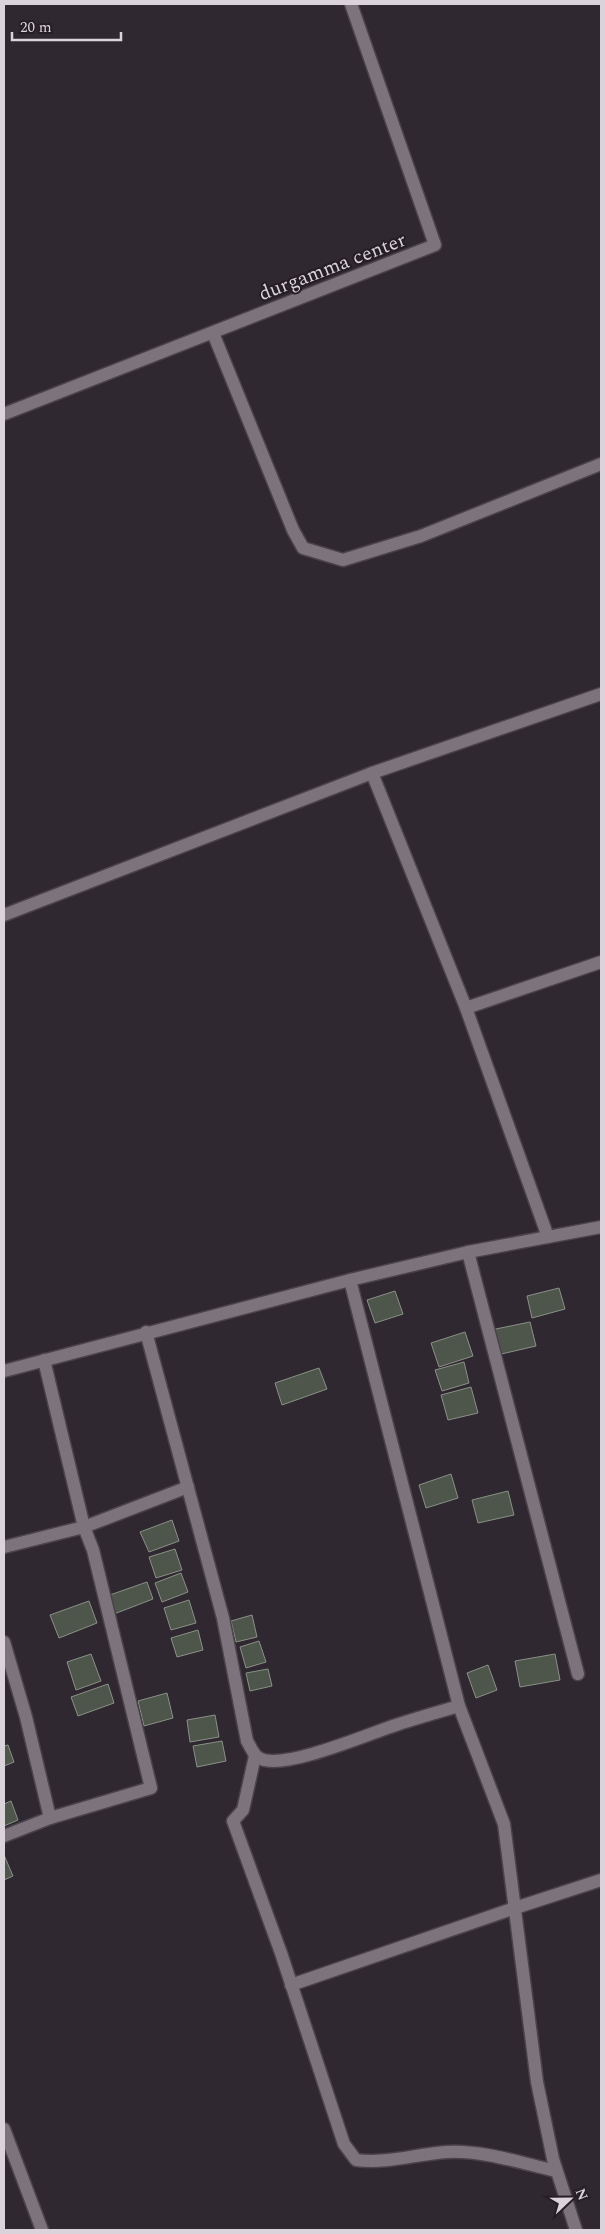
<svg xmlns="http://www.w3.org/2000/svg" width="605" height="2234" font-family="Spectral,serif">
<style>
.building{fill:#4e554b;stroke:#899186}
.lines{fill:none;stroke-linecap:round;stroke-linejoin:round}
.service-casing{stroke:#4a444a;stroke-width:15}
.minor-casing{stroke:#4a444a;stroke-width:15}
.service{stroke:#7d737d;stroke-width:12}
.minor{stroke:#7d737d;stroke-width:12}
.labels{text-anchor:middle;stroke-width:4;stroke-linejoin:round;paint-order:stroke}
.street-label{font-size:20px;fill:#dad4da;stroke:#261e26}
</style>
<rect width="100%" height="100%" fill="#302830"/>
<g class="building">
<polygon points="559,1288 565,1309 532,1318 527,1296"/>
<polygon points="395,1291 403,1314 375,1323 367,1300"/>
<polygon points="530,1322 536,1346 497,1355 491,1330"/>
<polygon points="465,1332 473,1356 439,1367 431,1343"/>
<polygon points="464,1362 469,1383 442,1391 435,1370"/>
<polygon points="319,1368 327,1389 282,1405 275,1383"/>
<polygon points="471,1387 478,1413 448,1420 441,1395"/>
<polygon points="451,1474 458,1498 426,1508 419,1485"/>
<polygon points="508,1491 514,1515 478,1523 472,1500"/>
<polygon points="172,1520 179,1541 149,1552 140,1532"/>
<polygon points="175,1549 182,1570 156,1578 149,1557"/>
<polygon points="181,1573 188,1592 162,1602 155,1583"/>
<polygon points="147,1582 153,1599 114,1614 107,1596"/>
<polygon points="189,1600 196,1623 171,1630 164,1608"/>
<polygon points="89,1601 97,1623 59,1638 50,1615"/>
<polygon points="252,1615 257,1637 236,1642 231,1621"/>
<polygon points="198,1630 203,1650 177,1657 171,1638"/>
<polygon points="259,1641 266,1662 246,1668 240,1647"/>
<polygon points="91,1654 101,1681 76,1690 67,1662"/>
<polygon points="555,1654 560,1680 520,1687 515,1661"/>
<polygon points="488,1665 497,1690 476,1698 467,1673"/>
<polygon points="268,1669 272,1686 250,1691 246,1673"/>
<polygon points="108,1684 114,1703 78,1716 71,1697"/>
<polygon points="167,1693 173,1718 144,1726 138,1701"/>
<polygon points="215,1715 219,1737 190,1742 187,1720"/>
<polygon points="222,1741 226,1761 197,1767 193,1746"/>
<polygon points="8,1745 14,1762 4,1766 4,1746"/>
<polygon points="11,1801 18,1820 4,1826 4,1804"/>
<polygon points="4,1855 13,1876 4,1880"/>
</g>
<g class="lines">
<defs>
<g id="service">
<polyline points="372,773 601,694"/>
<polyline points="4,915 372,773 466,1008 548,1237"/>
</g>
<g id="minor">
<polyline points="213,333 293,530 303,548 343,560 421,536 601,464"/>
<polyline points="4,414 435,245 351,4"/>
<polyline points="466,1008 601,962"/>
<polyline points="468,1252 578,1674"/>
<path d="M146,1332L223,1618L247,1741C252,1749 254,1758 264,1760C292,1767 368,1734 396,1725C417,1718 438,1712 459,1706"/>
<polyline points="4,1371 350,1280"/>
<polyline points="4,1547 84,1527 188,1487"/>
<polyline points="4,1642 26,1717 50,1818"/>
<path d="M255,1756L243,1810L233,1821L281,1953L344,2144L356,2160C387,2164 416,2154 447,2152C483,2150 521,2163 556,2171"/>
<polyline points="4,1836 50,1818 151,1788 93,1550 84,1527 44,1360"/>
<polyline points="291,1985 515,1908 601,1880"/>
<polyline points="4,2129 42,2230"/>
<polyline points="576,2230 553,2159 537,2082 504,1824 459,1706 350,1280 468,1252 601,1227"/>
</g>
</defs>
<use href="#service" class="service-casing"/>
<use href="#minor" class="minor-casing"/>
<use href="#service" class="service"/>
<use href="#minor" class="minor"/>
</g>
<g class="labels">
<g class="street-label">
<text transform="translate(332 266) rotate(-21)" y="7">durgamma center</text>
</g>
</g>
<rect width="605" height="2234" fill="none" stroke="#dad4da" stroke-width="10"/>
<g transform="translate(570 2199) rotate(68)" stroke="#261e26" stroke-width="4" paint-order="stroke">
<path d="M0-4L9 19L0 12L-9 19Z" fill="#dad4da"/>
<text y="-8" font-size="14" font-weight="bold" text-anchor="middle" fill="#dad4da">N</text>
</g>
<path d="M12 32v8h109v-8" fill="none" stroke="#dad4da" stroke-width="2.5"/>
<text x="20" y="32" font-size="15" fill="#dad4da" stroke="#261e26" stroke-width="4" paint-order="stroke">20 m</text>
</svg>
